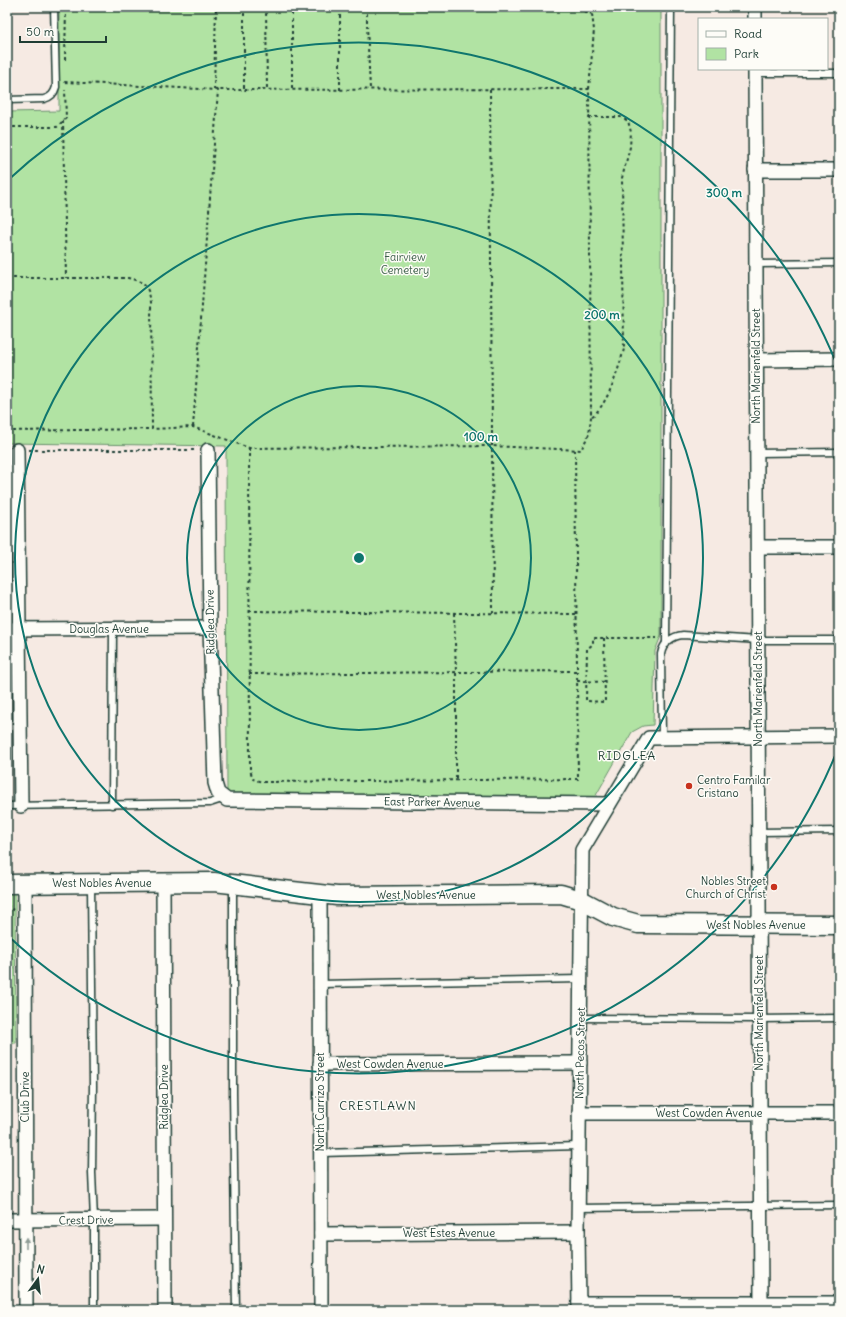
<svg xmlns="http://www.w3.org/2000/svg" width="846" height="1317" font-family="Delius,sans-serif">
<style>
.green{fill:#b1e3a3;stroke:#68906c}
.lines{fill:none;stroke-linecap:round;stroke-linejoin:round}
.lane-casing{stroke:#1f3d34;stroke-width:9}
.street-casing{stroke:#1f3d34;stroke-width:16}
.secondary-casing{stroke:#1f3d34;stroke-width:21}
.path{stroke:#1f3d34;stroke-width:2;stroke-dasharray:3 3;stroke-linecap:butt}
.lane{stroke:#fdfcf7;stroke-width:6}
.street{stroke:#fdfcf7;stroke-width:13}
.secondary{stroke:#fdfcf7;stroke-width:18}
.oneway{fill:#8e9c96}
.ring{fill:none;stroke:#0f766e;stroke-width:2}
.poi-dot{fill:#c8321e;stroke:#fdfcf7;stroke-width:1.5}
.labels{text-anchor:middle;stroke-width:3;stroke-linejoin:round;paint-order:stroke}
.park-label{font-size:11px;fill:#3c5e4a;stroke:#fdfcf7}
.street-label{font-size:11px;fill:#1f3d34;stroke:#fdfcf7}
.poi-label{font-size:11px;fill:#1f3d34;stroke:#fdfcf7;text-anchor:start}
.neighbourhood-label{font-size:12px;letter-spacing:1px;fill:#1f3d34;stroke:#fdfcf7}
.centre{fill:#0f766e;stroke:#fdfcf7;stroke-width:2}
.ring-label{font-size:12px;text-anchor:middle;font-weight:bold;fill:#0f766e;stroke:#fdfcf7;stroke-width:3;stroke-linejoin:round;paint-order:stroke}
</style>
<rect width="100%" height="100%" fill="#f6eae3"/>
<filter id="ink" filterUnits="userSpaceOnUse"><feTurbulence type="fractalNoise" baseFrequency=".025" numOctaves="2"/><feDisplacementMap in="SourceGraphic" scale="8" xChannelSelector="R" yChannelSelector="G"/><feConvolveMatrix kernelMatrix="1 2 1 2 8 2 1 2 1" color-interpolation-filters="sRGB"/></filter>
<g filter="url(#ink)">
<g class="green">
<polygon points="59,7 661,7 661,636 655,651 653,725 643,726 632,732 595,797 227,797 226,446 7,443 7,112 59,111"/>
<polygon points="7,890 15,890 16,1043 7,1043"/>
</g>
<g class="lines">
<defs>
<g id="lane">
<polyline points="755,73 839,73"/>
<path d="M7,100L44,99C51,97 54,94 56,87L54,7"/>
<polyline points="756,264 839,263"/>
<polyline points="756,453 839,452"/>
<polyline points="666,644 671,7"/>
<path d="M662,737L661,654C663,643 672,636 683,635L758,640H839"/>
<polyline points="112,805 113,629"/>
<polyline points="7,806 210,803 219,800 223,797"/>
<polyline points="759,832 839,831"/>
<polyline points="91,886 93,1086 92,1173 94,1220 94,1310"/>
<polyline points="233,886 233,1093 236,1310"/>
<polyline points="320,984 580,979"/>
<polyline points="580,1018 759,1019 839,1018"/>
<polyline points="321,1153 579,1146"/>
<polyline points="578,1208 839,1205"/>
</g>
<g id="street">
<polyline points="755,19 755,7"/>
<polyline points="755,69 761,1310"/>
<polyline points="755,170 839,170"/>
<polyline points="757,360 839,359"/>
<polyline points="17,450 21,806"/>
<polyline points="208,450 210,628 215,783 218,793 227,800 609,804"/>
<polyline points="758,547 839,547"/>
<polyline points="7,629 210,628"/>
<polyline points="163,883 165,1310"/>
<polyline points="25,884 26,1310"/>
<polyline points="320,894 321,1310"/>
<polyline points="320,1064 580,1063"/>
<polyline points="579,1113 839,1113"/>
<polyline points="7,1220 164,1219"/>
<polyline points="321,1234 578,1232"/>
<polyline points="579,1303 839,1303"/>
<polyline points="579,1310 578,1232 582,850 649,738 839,736"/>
</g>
<polyline id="secondary" points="7,884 214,882 337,896 561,894 581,900 613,917 638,924 839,925"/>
</defs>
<use href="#lane" class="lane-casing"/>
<use href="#street" class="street-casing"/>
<use href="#secondary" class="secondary-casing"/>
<g class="path">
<polyline points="244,7 244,90"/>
<polyline points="266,7 267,90"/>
<polyline points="292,7 292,90"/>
<polyline points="367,7 367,25 370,89"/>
<polyline points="580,7 584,11 592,14"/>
<polyline points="65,60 66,7"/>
<polyline points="490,89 493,613"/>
<polyline points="589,89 594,30 592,14 595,7"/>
<polyline points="214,90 216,7"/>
<polyline points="340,90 340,7"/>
<path d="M589,117H621L628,121L631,132L630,147L622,178L624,349C619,367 608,406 591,417"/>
<polyline points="63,121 66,278"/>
<polyline points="7,127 57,127 66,118 65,90"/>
<path d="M7,278H128C145,282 148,286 151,302L152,429L193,427L249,448L491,446L581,450L589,434L591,417L589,89L218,90L65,82V83"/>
<polyline points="193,427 218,90"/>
<polyline points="7,431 152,429"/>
<polyline points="249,448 250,770 253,779 262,782 578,779 575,450"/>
<polyline points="29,450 197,450"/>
<polyline points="249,611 576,614"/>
<polyline points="454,613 456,672 456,780"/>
<polyline points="604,638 605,702 586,701 587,649 593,644 593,638 657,638"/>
<polyline points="249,674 577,671"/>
<polyline points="577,681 605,682"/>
<polyline points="7,905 13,910"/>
<polyline points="7,968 14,968"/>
</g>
<use href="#lane" class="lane"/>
<use href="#street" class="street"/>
<use href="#secondary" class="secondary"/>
</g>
<defs><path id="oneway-solid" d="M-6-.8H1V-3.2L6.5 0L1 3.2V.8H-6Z"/></defs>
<use class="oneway" href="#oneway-solid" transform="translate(26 1243) rotate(-90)"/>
</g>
<g class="ring">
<circle cx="359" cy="558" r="172"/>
<circle cx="359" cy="558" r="344"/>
<path d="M837 751A516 516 0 0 1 7 935M7 181A516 516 0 0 1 837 365"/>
</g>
<g class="poi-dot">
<circle cx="689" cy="786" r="4"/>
<circle cx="774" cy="887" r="4"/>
</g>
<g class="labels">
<g class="park-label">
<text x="405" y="261">Fairview<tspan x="405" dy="13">Cemetery</tspan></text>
</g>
<g class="street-label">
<text transform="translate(756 366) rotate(-90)" y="4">North Marienfeld Street</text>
<text transform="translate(210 622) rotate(-91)" y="4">Ridglea Drive</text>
<text x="109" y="633">Douglas Avenue</text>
<text transform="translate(758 689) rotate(-90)" y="4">North Marienfeld Street</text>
<text transform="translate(432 802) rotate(1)" y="4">East Parker Avenue</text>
<text x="102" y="887">West Nobles Avenue</text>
<text x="426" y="899">West Nobles Avenue</text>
<text x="756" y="929">West Nobles Avenue</text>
<text transform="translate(759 1013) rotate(-90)" y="4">North Marienfeld Street</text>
<text transform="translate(580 1053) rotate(-89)" y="4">North Pecos Street</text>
<text x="390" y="1068">West Cowden Avenue</text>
<text transform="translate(25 1097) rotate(-90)" y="4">Club Drive</text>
<text transform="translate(164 1097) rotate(-90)" y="4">Ridglea Drive</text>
<text transform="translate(320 1102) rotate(-90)" y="4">North Carrizo Street</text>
<text x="709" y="1117">West Cowden Avenue</text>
<text transform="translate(86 1220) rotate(-1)" y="4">Crest Drive</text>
<text x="449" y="1237">West Estes Avenue</text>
</g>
<g class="poi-label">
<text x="697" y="784">Centro Familar<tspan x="697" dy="13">Cristano</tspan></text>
<text x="766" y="885" text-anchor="end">Nobles Street<tspan x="766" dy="13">Church of Christ</tspan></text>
</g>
<g class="neighbourhood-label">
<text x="627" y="760">RIDGLEA</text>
<text x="378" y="1110">CRESTLAWN</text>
</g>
</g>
<circle cx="359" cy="558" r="6" class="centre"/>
<g class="ring-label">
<text x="724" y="197">300 m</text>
<text x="602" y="319">200 m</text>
<text x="481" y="441">100 m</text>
</g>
<rect width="846" height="1317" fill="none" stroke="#fdfcf7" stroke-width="24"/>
<rect x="12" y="12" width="822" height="1293" fill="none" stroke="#1f3d34" stroke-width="1.5" filter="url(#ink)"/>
<rect x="698" y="18" width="130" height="52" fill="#fdfcf7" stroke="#a4b0a9"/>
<rect x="706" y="31" width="20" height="6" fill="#fdfcf7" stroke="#a4b0a9"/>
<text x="734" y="38" font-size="12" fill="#1f3d34">Road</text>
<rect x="706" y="48" width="20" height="12" fill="#b1e3a3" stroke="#a4b0a9"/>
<text x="734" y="58" font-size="12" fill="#1f3d34">Park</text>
<g transform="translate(38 1279) rotate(15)" stroke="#fdfcf7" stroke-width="3" paint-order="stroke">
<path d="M0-3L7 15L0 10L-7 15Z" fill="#1f3d34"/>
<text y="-6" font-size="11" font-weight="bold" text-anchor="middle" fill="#1f3d34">N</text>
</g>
<path d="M20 36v6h86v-6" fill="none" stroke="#1f3d34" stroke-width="2"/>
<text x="26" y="36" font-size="12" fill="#1f3d34" stroke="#fdfcf7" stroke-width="3" paint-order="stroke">50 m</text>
</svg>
